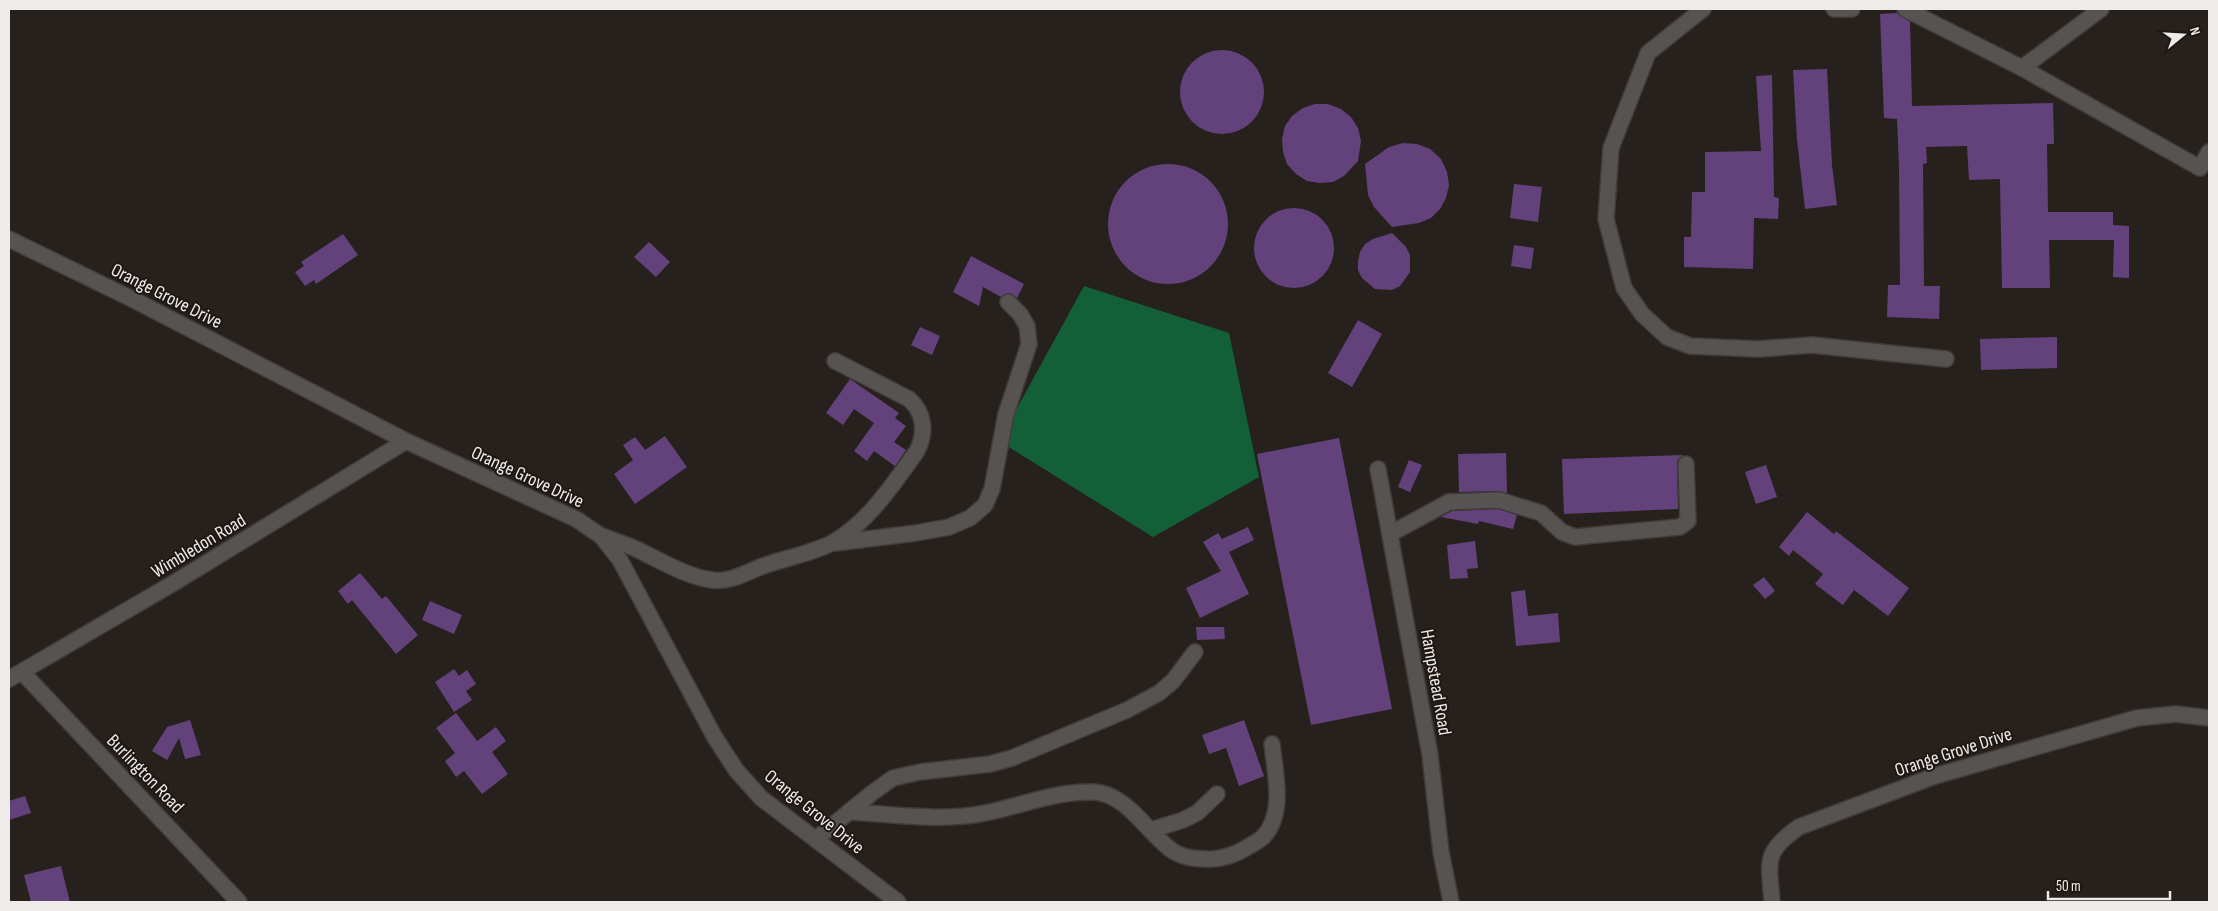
<svg xmlns="http://www.w3.org/2000/svg" width="2218" height="911" font-family="'Sofia Sans Condensed',sans-serif">
<style>
.forest{fill:#136038}
.building{fill:#63427b}
.lines{fill:none;stroke-linecap:round;stroke-linejoin:round}
.minor-casing{stroke:#433d39;stroke-width:18}
.minor{stroke:#565352;stroke-width:15}
.labels{text-anchor:middle;stroke-width:4;stroke-linejoin:round;paint-order:stroke}
.street-label{font-size:19px;fill:#efebe8;stroke:#1e1814}
</style>
<rect width="100%" height="100%" fill="#27211d"/>
<polygon class="forest" points="1084,286 1229,333 1259,477 1153,537 999,441"/>
<g class="building">
<polygon points="1897,13 1910,22 1912,106 2053,103 2054,144 2047,144 2048,212 2113,212 2113,225 2129,226 2129,278 2113,277 2114,240 2049,240 2050,288 2002,288 2000,179 1969,180 1967,146 1926,147 1927,163 1923,164 1924,286 1940,286 1939,319 1887,317 1888,285 1900,285 1899,167 1897,119 1884,118 1880,14"/>
<circle cx="1222" cy="92" r="42"/>
<polygon points="1827,69 1832,165 1837,205 1805,209 1797,140 1793,70"/>
<polygon points="1772,75 1774,197 1779,198 1778,219 1754,218 1753,269 1684,267 1684,237 1691,237 1692,192 1705,192 1705,152 1761,151 1756,76"/>
<polygon points="1315,104 1328,104 1341,109 1351,117 1358,128 1361,141 1358,161 1344,176 1333,182 1320,183 1307,181 1296,174 1287,164 1283,152 1282,139 1285,126 1292,116 1303,108"/>
<polygon points="1403,143 1417,144 1430,149 1441,159 1447,172 1449,185 1446,198 1440,209 1431,218 1419,223 1392,227 1374,207 1368,195 1365,164 1389,147"/>
<circle cx="1168" cy="224" r="60"/>
<polygon points="1514,184 1542,187 1538,222 1510,218"/>
<circle cx="1294" cy="248" r="40"/>
<polygon points="1392,233 1406,247 1410,255 1410,272 1400,286 1392,290 1375,289 1362,278 1358,270 1358,261 1360,252 1365,244 1373,239"/>
<polygon points="343,234 358,255 316,284 314,280 305,286 295,272 304,266 301,262"/>
<polygon points="649,242 670,262 656,277 634,257"/>
<polygon points="1514,245 1534,248 1531,269 1511,266"/>
<polygon points="971,256 1024,284 1017,298 1010,293 1001,297 983,287 979,306 953,292"/>
<polygon points="1358,320 1382,334 1352,387 1328,373"/>
<polygon points="920,327 940,336 932,355 911,345"/>
<polygon points="2057,337 2057,368 1981,370 1980,339"/>
<polygon points="850,379 899,413 895,418 906,426 894,442 906,450 895,466 874,451 867,461 854,451 874,423 854,409 843,425 826,413"/>
<polygon points="665,436 687,467 635,504 614,474 633,460 623,445 635,437 645,450"/>
<polygon points="1339,438 1392,709 1311,725 1257,454"/>
<polygon points="1506,453 1507,493 1499,491 1459,492 1458,454"/>
<polygon points="1683,455 1678,459 1677,464 1678,509 1564,514 1562,459"/>
<polygon points="1409,460 1422,465 1410,492 1398,487"/>
<polygon points="1766,465 1777,497 1756,504 1745,472"/>
<polygon points="1498,509 1517,515 1513,529 1479,521 1478,524 1441,517 1452,511"/>
<polygon points="1807,512 1834,534 1836,531 1909,588 1888,616 1854,590 1843,605 1815,584 1823,574 1793,550 1789,556 1779,547"/>
<polygon points="1248,527 1254,540 1229,552 1249,594 1200,618 1186,588 1221,571 1203,542 1218,533 1222,539"/>
<polygon points="1475,541 1478,568 1467,569 1468,578 1450,579 1447,545"/>
<polygon points="360,573 382,599 386,596 418,635 396,654 352,600 348,604 338,591"/>
<polygon points="1764,577 1775,591 1765,599 1753,585"/>
<polygon points="1525,590 1528,616 1558,613 1560,642 1516,646 1511,592"/>
<polygon points="430,601 462,615 454,634 422,620"/>
<polygon points="1196,627 1224,627 1225,639 1197,640"/>
<polygon points="454,669 459,676 467,670 476,684 466,691 472,700 454,712 435,682"/>
<polygon points="456,713 477,741 496,727 506,741 492,752 508,774 482,794 464,771 456,777 445,761 455,753 436,728"/>
<polygon points="190,720 201,755 185,759 179,738 167,760 152,751 167,727"/>
<polygon points="1244,720 1264,776 1239,786 1226,748 1209,754 1202,735"/>
<polygon points="25,796 31,813 9,820 9,801"/>
<polygon points="61,866 70,902 31,902 24,875"/>
</g>
<g class="lines">
<defs>
<g id="minor">
<polyline points="1703,9 1648,53 1611,148 1606,219 1624,288 1642,314 1667,337 1690,346 1758,349 1812,345 1946,359"/>
<polyline points="1834,9 1852,9"/>
<polyline points="1905,9 2022,68 2101,9"/>
<polyline points="2022,68 2200,168 2209,152"/>
<polyline points="9,239 136,301 406,441 576,519 601,536 620,560 714,736 736,770 761,798 898,902"/>
<polyline points="1378,469 1430,755 1441,852 1451,902"/>
<polyline points="1390,534 1449,502 1499,500 1541,513 1562,532 1575,537 1680,527 1688,521 1686,464"/>
<path d="M602,536C613,540 624,544 634,548C660,560 684,576 712,580C729,583 747,572 763,566C785,558 810,554 832,543C868,523 893,484 917,451C926,433 925,413 909,399L835,361"/>
<polyline points="835,543 916,533 949,527 970,518 985,505 992,489 1006,414 1029,344 1027,326 1020,314 1008,302"/>
<polyline points="22,672 239,902"/>
<polyline points="9,679 172,584 406,441"/>
<path d="M849,812C893,814 942,822 985,813C1021,806 1055,791 1093,792C1126,793 1146,831 1170,849C1180,857 1194,859 1206,859C1219,860 1235,855 1246,848C1251,845 1257,842 1262,838C1286,815 1275,773 1272,744"/>
<polyline points="1151,830 1183,820 1197,813 1217,794"/>
<polyline points="816,839 872,793 893,778 920,772 990,764 1012,758 1127,710 1159,693 1173,681 1195,652"/>
<path d="M1772,902C1769,861 1763,852 1799,827L1935,776L2137,718L2176,714L2209,718"/>
</g>
</defs>
<use href="#minor" class="minor-casing"/>
<use href="#minor" class="minor"/>
</g>
<g class="labels">
<g class="street-label">
<text transform="translate(167 295) rotate(27)" y="7">Orange Grove Drive</text>
<text transform="translate(528 476) rotate(25)" y="7">Orange Grove Drive</text>
<text transform="translate(198 545) rotate(-31)" y="7">Wimbledon Road</text>
<text transform="translate(1437 682) rotate(80)" y="7">Hampstead Road</text>
<text transform="translate(1953 751) rotate(-18)" y="7">Orange Grove Drive</text>
<text transform="translate(146 773) rotate(46)" y="7">Burlington Road</text>
<text transform="translate(815 811) rotate(39)" y="7">Orange Grove Drive</text>
</g>
</g>
<rect width="2218" height="911" fill="none" stroke="#efebe8" stroke-width="20"/>
<g transform="translate(2183 35) rotate(72)" stroke="#1e1814" stroke-width="4" paint-order="stroke">
<path d="M0-4L9 19L0 12L-9 19Z" fill="#efebe8"/>
<text y="-8" font-size="14" font-weight="bold" text-anchor="middle" fill="#efebe8">N</text>
</g>
<path d="M2048 891v8h122v-8" fill="none" stroke="#efebe8" stroke-width="2.5"/>
<text x="2056" y="891" font-size="15" fill="#efebe8" stroke="#1e1814" stroke-width="4" paint-order="stroke">50 m</text>
</svg>
